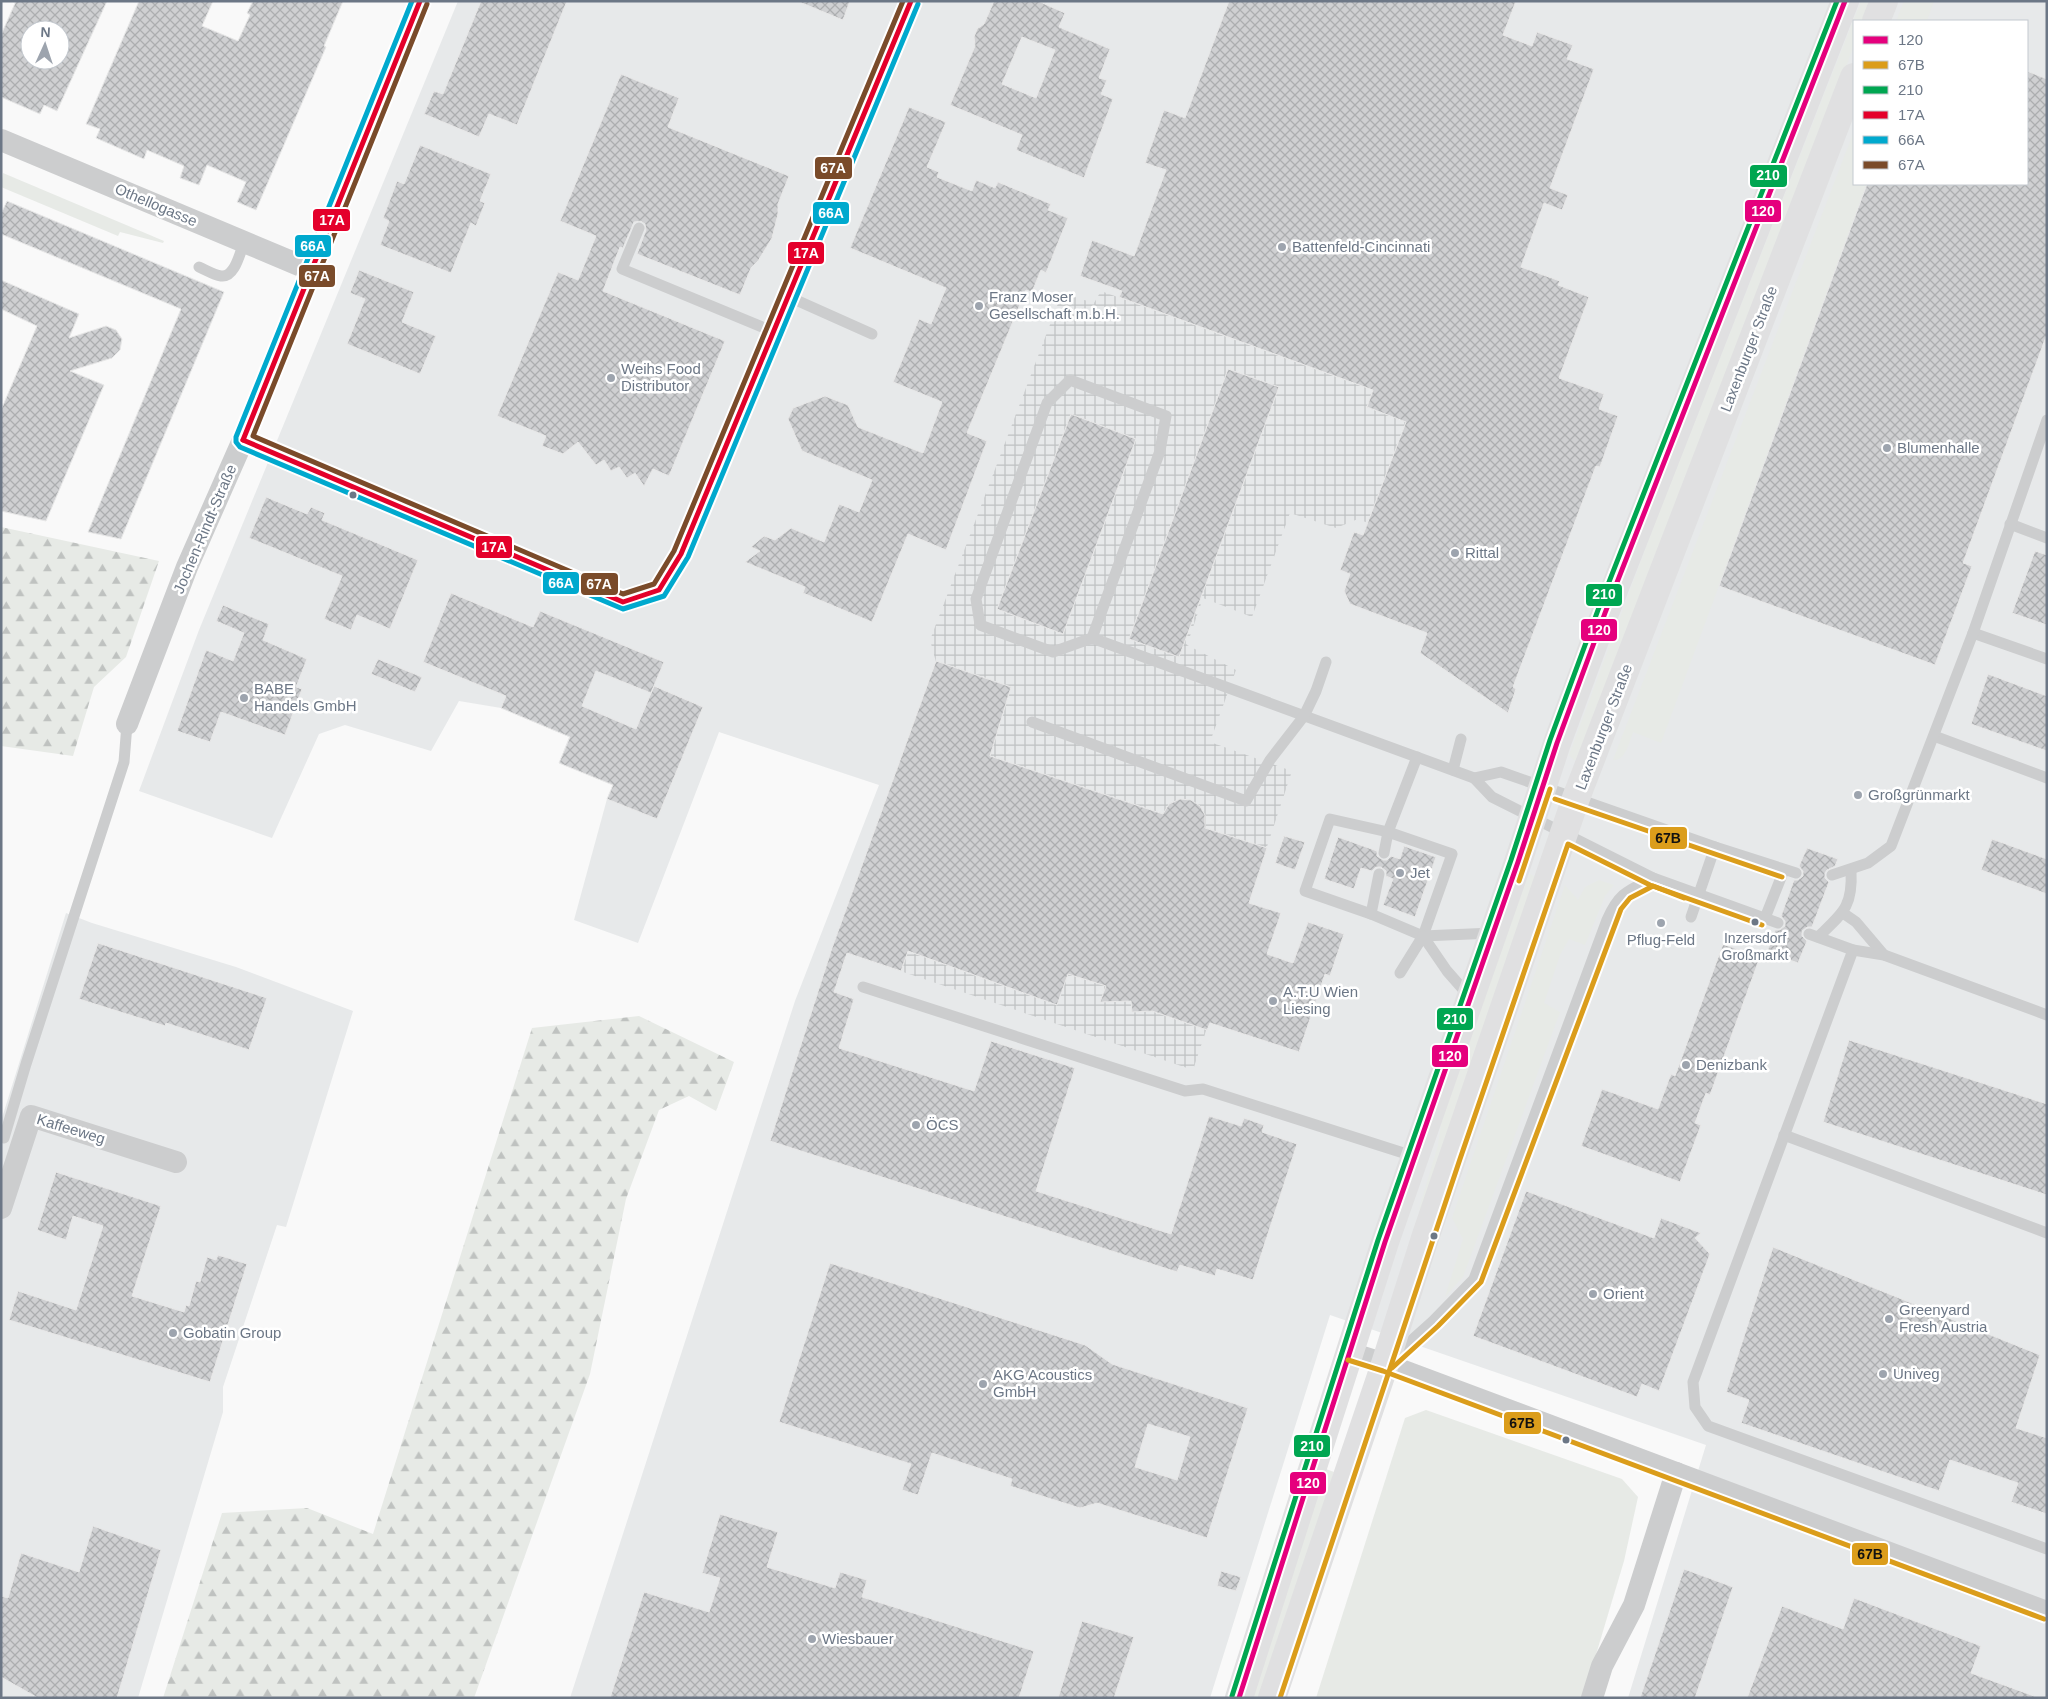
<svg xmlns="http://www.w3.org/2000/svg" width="2048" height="1699" font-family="Arial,sans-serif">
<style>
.built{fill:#e7e9ea;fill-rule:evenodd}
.industrial{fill:url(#industrial-grid)}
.green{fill:#e7eae6}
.forest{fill:url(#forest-firs)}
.building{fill:url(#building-cross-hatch);stroke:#e8e8e8;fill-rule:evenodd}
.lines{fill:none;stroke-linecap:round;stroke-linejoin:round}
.service{stroke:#cccdce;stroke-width:11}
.minor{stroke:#cccdce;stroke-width:22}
.primary{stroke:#e0e0e1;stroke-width:28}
.bus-1-casing{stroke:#fff;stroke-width:9}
.bus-2-casing{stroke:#fff;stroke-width:9}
.bus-3-casing{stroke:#fff;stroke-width:9}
.bus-4-casing{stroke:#fff;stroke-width:9}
.bus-5-casing{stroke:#fff;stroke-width:9}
.bus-6-casing{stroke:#fff;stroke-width:9}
.bus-1{stroke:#e5007d;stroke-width:5}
.bus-2{stroke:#db9d1b;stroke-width:5}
.bus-3{stroke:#00a651;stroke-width:5}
.bus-4{stroke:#e4002b;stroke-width:5}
.bus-5{stroke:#00a9ce;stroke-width:5}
.bus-6{stroke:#7a4b2a;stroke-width:5}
.poi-dot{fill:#9da4ae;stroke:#fff;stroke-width:2}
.bus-dot{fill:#6c7786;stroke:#fff;stroke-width:2}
.labels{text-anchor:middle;stroke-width:5;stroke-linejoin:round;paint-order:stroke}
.bus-label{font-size:14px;fill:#6c7786;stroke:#fff}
.street-label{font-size:15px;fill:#6c7786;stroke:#fff}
.poi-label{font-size:15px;fill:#6c7786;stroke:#fff;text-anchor:start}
.line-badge{stroke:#fff;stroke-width:2}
.badge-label{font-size:14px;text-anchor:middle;font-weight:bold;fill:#fff}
.pale-badge-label{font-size:14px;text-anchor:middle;font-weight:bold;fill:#111}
</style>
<defs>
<pattern id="industrial-grid" width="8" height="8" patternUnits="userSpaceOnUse" patternTransform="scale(1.25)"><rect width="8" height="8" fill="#e7e9ea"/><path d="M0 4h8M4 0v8" fill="none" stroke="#bfc2c3"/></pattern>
<pattern id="forest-firs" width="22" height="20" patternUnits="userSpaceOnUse" patternTransform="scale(1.25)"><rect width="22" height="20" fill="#e7eae6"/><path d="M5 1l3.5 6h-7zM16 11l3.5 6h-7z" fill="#bfc2c0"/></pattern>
<pattern id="building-cross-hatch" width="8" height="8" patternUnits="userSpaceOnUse" patternTransform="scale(1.25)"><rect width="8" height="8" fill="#cfd0d2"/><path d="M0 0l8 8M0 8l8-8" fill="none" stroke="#acaeb0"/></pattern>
</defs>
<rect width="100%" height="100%" fill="#f9f9f9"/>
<g class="built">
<path d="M458,1H2047V1698H1628L1706,1445L1330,1315L1210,1698H570L795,1001L879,785L719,732L638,943L574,920L607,799L613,785L559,763L569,737L501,708L459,701L431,751L345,725L319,734L272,838L139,791L199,630ZM1854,21H2027V184H1854Z"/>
<polygon points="66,913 92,923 236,967 353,1011 286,1227 277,1225 223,1387 223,1412 138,1698 7,1698 1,1695 1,1121"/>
</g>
<polygon class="industrial" points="1101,291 1373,390 1367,407 1406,422 1368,523 1358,519 1336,528 1290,513 1252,617 1203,598 1187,645 1236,670 1210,742 1292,771 1193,1070 832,948 936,662 930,640 1062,293 1094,303"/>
<g class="green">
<polygon points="1861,1 1872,1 1864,21 1854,21 1854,46 1578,760 1574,760 1569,755 1658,515"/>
<polygon points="1904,1 1934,1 1927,21 1896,21"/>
<path d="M1854,131V184H1867L1661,743L1633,732C1629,742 1626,761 1613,760Z"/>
<polygon points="3,173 164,241 163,243 120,232 118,236 1,187"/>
<polygon points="1526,872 1538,878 1423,1211 1419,1209 1438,1145 1442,1119"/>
<polygon points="1599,880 1614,885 1605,896 1585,945 1569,939 1560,955 1544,1003 1560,1012 1463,1277 1445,1297 1463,1239 1452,1218 1565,885 1578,900 1585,887"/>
<polygon points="1426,1410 1622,1479 1638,1497 1624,1561 1583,1698 1316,1698 1405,1418"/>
<polygon points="1323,1468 1334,1472 1263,1698 1250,1698"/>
</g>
<g class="forest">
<polygon points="1,527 159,561 126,657 94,687 73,756 1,746"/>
<polygon points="639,1016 734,1062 716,1111 689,1096 659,1110 626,1199 590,1374 474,1698 163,1698 222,1513 307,1508 373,1534 532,1028"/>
</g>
<g class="building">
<path d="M16,1H107L57,111L44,105L40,114L1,97V35ZM30,30H60V60H30Z"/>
<polygon points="139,1 213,1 202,26 238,41 250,15 247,13 253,1 343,1 324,46 326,47 256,210 237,202 246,182 207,165 199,185 180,178 184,166 147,150 144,159 96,138 100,129 86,124"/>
<polygon points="481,1 567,1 517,125 489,114 479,137 424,114 434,91 443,94"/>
<polygon points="797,1 850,1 843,20"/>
<path d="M994,1H1038L1065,13L1059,27L1110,49L1099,78L1107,80L1101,94L1113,99L1084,178L1016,150L1022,135L950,105L975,46L974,37L977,29L984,24ZM1022,37L1055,50L1036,98L1002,84Z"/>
<polygon points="1229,1 1516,1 1503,35 1532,46 1537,32 1573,45 1567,59 1594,69 1550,188 1568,195 1562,210 1544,203 1521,267 1560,281 1558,285 1589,297 1559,378 1604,394 1599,409 1618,416 1600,467 1596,466 1513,687 1516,689 1508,713 1420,653 1427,633 1350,604 1344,591 1350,574 1340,570 1354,532 1363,535 1406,422 1367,407 1373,390 1119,297 1122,291 1080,276 1092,240 1134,256 1166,170 1145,163 1164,110 1185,118"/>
<polygon points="2027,71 2047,79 2047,334 1963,563 1972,566 1935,665 1719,586 1867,184 2027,184"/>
<polygon points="621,74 679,98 668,127 789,176 778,204 778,214 772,238 758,261 751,268 740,295 637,254 646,230 645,224 641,221 634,222 623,248 620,247 603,291 725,341 669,476 653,469 644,486 635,473 627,478 619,467 611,471 604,460 596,465 578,442 563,454 542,446 546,436 497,416 558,272 578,280 596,236 560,221"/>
<polygon points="909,107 946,122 927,167 939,172 937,177 972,191 976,180 995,188 998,182 1051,204 1048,210 1068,218 1046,273 1041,270 1032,292 1026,290 967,433 987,441 946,550 908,534 872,622 803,593 805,587 745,562 760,551 751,547 764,536 775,540 791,528 824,542 839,504 859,512 872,480 802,451 788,419 793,408 825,396 848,405 858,427 923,453 942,402 893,382 919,319 931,324 946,288 850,248"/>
<polygon points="420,145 491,174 480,201 485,203 476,226 471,223 451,273 380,245 389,221 383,218 397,181 404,184"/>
<polygon points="7,201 224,292 121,539 88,532 181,309 1,234 1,214"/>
<polygon points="359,270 414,292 402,322 436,336 420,374 347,344 365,299 350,293"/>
<polygon points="1,280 79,314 69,338 106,326 116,330 122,339 120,350 112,358 70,371 104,385 46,521 1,511 1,410 37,326 1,309"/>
<polygon points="1228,369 1279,387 1179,657 1129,639"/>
<polygon points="1071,414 1136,439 1063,634 997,609"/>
<polygon points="266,497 307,514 311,507 325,513 322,520 418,560 390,629 357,615 351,630 324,619 342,576 249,538"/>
<polygon points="2035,551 2047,555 2047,625 2012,613"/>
<polygon points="451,593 533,627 540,611 664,662 651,693 596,671 582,706 636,729 654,686 703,707 657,819 607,799 613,785 559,763 570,737 501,708 506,696 423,662"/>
<polygon points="223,605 269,624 263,640 307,659 296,687 302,689 285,735 221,712 210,742 177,731 206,650 233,661 244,633 216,621"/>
<polygon points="378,659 422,677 415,692 371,674"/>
<polygon points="936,661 1011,687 990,756 1163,814 1169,804 1180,799 1191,800 1200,806 1205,815 1205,828 1267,848 1249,903 1281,913 1267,954 1293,963 1308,922 1344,934 1330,976 1325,974 1299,1052 1210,1023 1207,1030 1152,1011 1132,1012 1131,1001 1100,1002 1106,986 1068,974 1057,1005 908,951 901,971 847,953 834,992 854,999 839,1048 974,1091 991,1041 1075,1068 1036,1191 1171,1234 1209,1116 1241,1126 1244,1118 1264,1125 1262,1132 1297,1144 1253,1280 1217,1269 1215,1276 1180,1265 1177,1272 770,1141 832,948"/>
<polygon points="1988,674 2047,696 2047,751 1971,724"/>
<polygon points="1284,836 1305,842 1295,870 1275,863"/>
<polygon points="1338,837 1377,851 1377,856 1383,860 1387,860 1391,856 1400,859 1404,846 1436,857 1415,917 1383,905 1393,879 1386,876 1386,871 1381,867 1376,867 1372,871 1361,868 1354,889 1324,879"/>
<polygon points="1992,839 2047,859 2047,894 1981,870"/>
<polygon points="1807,848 1838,859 1835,866 1827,870 1825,873 1825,878 1829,882 1812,927 1807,927 1802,931 1802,936 1807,941 1798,963 1767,952 1775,930 1780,930 1785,926 1785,921 1781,916 1794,880 1798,880 1803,876 1803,871 1799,866"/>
<polygon points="98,943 267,998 249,1050 166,1023 165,1026 79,999"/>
<polygon points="1723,944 1760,957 1710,1095 1706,1093 1695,1123 1701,1125 1680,1182 1581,1146 1602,1089 1658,1109 1671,1074 1675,1076"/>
<polygon points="1849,1040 2047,1104 2047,1195 1823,1122"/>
<polygon points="56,1172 161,1206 132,1296 184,1312 186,1305 189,1306 196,1281 200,1282 207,1257 216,1260 218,1255 247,1264 210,1382 9,1320 18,1291 76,1310 103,1226 73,1216 66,1240 37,1230"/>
<polygon points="1526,1191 1654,1238 1661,1218 1701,1233 1695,1238 1710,1254 1659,1391 1642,1384 1637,1397 1473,1336"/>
<polygon points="1773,1247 2040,1355 2016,1428 2047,1438 2047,1514 2011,1502 2018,1483 1950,1460 1939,1491 1741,1423 1749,1400 1726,1392"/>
<path d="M830,1263L1085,1345L1112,1364L1248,1408L1207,1538L1097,1503L1080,1508L1010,1486L1012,1479L932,1453L918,1495L902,1490L911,1464L779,1422ZM1148,1424L1190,1437L1177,1480L1135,1467Z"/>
<polygon points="720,1514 778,1532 767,1567 835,1588 840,1572 867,1580 862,1597 1034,1651 1019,1698 610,1698 644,1592 709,1612 720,1578 702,1573"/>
<polygon points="93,1526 161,1550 117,1698 38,1698 1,1677 1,1596 8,1598 21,1553 79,1572"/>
<polygon points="1684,1569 1733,1587 1695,1698 1640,1698"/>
<polygon points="1221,1571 1241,1577 1236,1591 1217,1586"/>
<polygon points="1854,1598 1981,1646 1971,1673 2034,1696 2034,1698 1747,1698 1782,1606 1843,1629"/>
<polygon points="1082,1621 1134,1637 1114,1698 1058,1698"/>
</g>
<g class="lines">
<g class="service">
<polyline points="639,228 622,269 772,331"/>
<path d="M199,267C206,270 214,275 221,276C235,278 240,252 244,243"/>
<polyline points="787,296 872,334"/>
<polygon points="1070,380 1166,416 1160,451 1092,638 1053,652 980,625 976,599 1047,403"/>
<polyline points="2010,524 2047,538"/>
<polyline points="1973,633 2047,659"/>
<polyline points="1092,638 1474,778"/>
<polyline points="1032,722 1246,801 1270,760 1304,716 1316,691 1326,662"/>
<polyline points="1934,736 2047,778"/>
<polyline points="1453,770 1461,739"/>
<polyline points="1384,853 1388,832 1417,757"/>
<polyline points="1379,874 1371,914 1423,936 1493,933"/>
<polyline points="1832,875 1868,863 1891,846 1973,633 2047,420"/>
<polyline points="1843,913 1856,922 1884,955"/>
<polyline points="1371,914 1305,891 1330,819 1388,832 1452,854 1423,936 1400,973"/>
<polyline points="1691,917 1715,847"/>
<polyline points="1765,918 1784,870"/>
<polyline points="1778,923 1653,878 1492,797 1474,778 1501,772 1715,847 1796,873"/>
<polyline points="1809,934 1853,950 1884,955 2047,1015"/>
<polyline points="1423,936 1447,971 1469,996"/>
<path d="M1818,937C1843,913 1853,907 1851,870"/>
<polyline points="1853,950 1693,1382 1695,1407 1708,1426 2047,1549"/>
<polyline points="863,987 1185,1091 1203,1089 1416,1157"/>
<polyline points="1784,1135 2047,1233"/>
<polyline points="4,1138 26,1064 124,762 127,724"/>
<path d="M1394,1356L1433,1321L1474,1279L1607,920C1619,893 1627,891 1653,878"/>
</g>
<g class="minor">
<polyline points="1,140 311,270"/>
<polyline points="243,440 623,602 659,590 681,554 911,1"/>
<polyline points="127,724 187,567 243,440 420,1"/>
<polyline points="1,1208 31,1116 176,1162"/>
<polyline points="1350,1353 1385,1364 2047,1612"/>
<polyline points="1592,1698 1602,1666 1634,1605 1676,1473"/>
</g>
<g class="primary">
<polyline points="1876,21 1884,1"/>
<polyline points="1239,1698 1385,1242 1518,862 1557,743 1605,613 1845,1"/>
<polyline points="1272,1698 1385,1364 1426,1235 1576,798 1854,77"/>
</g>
<defs>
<polyline id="bus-1" points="1239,1698 1385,1242 1518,862 1557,743 1605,613 1845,1"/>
<g id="bus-2">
<polyline points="1555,799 1782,877"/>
<polyline points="1519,881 1550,789"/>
<polyline points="1348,1360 1383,1371 2044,1619"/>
<polyline points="1392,1368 1438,1326 1481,1282 1621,909 1630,898 1653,886 1684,898"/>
<polyline points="1280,1698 1460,1159 1568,844 1650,885 1762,925"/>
</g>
<polyline id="bus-3" points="1232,1696 1378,1240 1511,860 1550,740 1598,610 1837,1"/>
<g id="bus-4">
<polyline points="243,440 623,602 659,590 681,554 911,1"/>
<polyline points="243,440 420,1"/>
</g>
<polyline id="bus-5" points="412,1 236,437 236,442 240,447 623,609 664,596 688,557 918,4"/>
<polyline id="bus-6" points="427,4 253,436 623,594 654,584 674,551 903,1"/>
</defs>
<use href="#bus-1" class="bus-1-casing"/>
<use href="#bus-2" class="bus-2-casing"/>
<use href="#bus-3" class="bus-3-casing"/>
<use href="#bus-4" class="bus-4-casing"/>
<use href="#bus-5" class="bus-5-casing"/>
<use href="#bus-6" class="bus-6-casing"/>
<use href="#bus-1" class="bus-1"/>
<use href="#bus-2" class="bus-2"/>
<use href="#bus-3" class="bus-3"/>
<use href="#bus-4" class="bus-4"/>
<use href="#bus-5" class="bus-5"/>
<use href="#bus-6" class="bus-6"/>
</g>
<g class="poi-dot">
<circle cx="1282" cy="247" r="5"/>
<circle cx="979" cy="306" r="5"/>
<circle cx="611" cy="378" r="5"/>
<circle cx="1887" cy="448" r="5"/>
<circle cx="1455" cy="553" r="5"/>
<circle cx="244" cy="698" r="5"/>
<circle cx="1858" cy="795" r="5"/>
<circle cx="1400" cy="873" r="5"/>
<circle cx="1661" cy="923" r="5"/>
<circle cx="1273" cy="1001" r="5"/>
<circle cx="1686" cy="1065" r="5"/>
<circle cx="916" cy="1125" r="5"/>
<circle cx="1593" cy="1294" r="5"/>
<circle cx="1889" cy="1319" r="5"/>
<circle cx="173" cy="1333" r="5"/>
<circle cx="1883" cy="1374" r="5"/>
<circle cx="983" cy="1384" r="5"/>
<circle cx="812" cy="1639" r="5"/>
</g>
<g class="bus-dot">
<circle cx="353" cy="495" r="4.5"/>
<circle cx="1755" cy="922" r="4.5"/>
<circle cx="1434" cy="1236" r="4.5"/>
<circle cx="1566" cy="1440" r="4.5"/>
</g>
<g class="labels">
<g class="bus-label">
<text x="1755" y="943">Inzersdorf<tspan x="1755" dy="17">Großmarkt</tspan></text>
</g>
<g class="street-label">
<text transform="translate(156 205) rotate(23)" y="5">Othellogasse</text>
<text transform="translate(1749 349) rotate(-69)" y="5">Laxenburger Straße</text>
<text transform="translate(205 529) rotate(-67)" y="5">Jochen-Rindt-Straße</text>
<text transform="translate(1604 727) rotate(-69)" y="5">Laxenburger Straße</text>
<text transform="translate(71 1129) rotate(17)" y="5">Kaffeeweg</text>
</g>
<g class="poi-label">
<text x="1292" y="252">Battenfeld-Cincinnati</text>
<text x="989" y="302">Franz Moser<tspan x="989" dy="17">Gesellschaft m.b.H.</tspan></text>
<text x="621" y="374">Weihs Food<tspan x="621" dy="17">Distributor</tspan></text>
<text x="1897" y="453">Blumenhalle</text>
<text x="1465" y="558">Rittal</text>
<text x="254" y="694">BABE<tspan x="254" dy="17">Handels GmbH</tspan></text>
<text x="1868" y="800">Großgrünmarkt</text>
<text x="1410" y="878">Jet</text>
<text x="1661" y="945" text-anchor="middle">Pflug-Feld</text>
<text x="1283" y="997">A.T.U Wien<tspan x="1283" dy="17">Liesing</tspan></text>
<text x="1696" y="1070">Denizbank</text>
<text x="926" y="1130">ÖCS</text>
<text x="1603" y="1299">Orient</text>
<text x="1899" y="1315">Greenyard<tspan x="1899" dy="17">Fresh Austria</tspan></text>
<text x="183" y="1338">Gobatin Group</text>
<text x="1893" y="1379">Univeg</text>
<text x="993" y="1380">AKG Acoustics<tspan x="993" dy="17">GmbH</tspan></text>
<text x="822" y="1644">Wiesbauer</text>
</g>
</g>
<g class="line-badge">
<rect x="814" y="156" width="39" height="24" rx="5" fill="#7a4b2a"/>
<rect x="1749" y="164" width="39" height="24" rx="5" fill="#00a651"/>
<rect x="1744" y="199" width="38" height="24" rx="5" fill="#e5007d"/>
<rect x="812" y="201" width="38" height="24" rx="5" fill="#00a9ce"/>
<rect x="312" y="208" width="39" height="24" rx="5" fill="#e4002b"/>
<rect x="294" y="234" width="38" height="24" rx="5" fill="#00a9ce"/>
<rect x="787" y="241" width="38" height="24" rx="5" fill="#e4002b"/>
<rect x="298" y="264" width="38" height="24" rx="5" fill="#7a4b2a"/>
<rect x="475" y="535" width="38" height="24" rx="5" fill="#e4002b"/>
<rect x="542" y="571" width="38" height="24" rx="5" fill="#00a9ce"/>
<rect x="580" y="572" width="39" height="24" rx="5" fill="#7a4b2a"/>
<rect x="1585" y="583" width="38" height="24" rx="5" fill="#00a651"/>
<rect x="1580" y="618" width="38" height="24" rx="5" fill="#e5007d"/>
<rect x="1649" y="826" width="39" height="24" rx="5" fill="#db9d1b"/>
<rect x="1436" y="1007" width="38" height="24" rx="5" fill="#00a651"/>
<rect x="1431" y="1044" width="38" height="24" rx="5" fill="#e5007d"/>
<rect x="1503" y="1411" width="39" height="24" rx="5" fill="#db9d1b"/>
<rect x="1293" y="1434" width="38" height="24" rx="5" fill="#00a651"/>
<rect x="1289" y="1471" width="38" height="24" rx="5" fill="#e5007d"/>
<rect x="1851" y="1542" width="38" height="24" rx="5" fill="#db9d1b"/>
</g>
<g class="badge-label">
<text x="833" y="173">67A</text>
<text x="1768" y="180">210</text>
<text x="1763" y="216">120</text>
<text x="831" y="218">66A</text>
<text x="332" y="225">17A</text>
<text x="313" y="251">66A</text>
<text x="806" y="258">17A</text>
<text x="317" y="281">67A</text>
<text x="494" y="552">17A</text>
<text x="561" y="588">66A</text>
<text x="599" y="589">67A</text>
<text x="1604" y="599">210</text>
<text x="1599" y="635">120</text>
<text x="1455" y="1024">210</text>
<text x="1450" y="1061">120</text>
<text x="1312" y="1451">210</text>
<text x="1308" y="1488">120</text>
</g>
<g class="pale-badge-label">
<text x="1668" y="843">67B</text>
<text x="1522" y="1428">67B</text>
<text x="1870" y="1559">67B</text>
</g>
<rect width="2048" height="1699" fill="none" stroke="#6c7786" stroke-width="5"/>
<rect x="1853" y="20" width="175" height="165" fill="#ffffff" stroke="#c4c9cf"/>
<rect x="1863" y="36" width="25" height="8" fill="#e5007d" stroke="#c4c9cf"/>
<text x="1898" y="45" font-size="15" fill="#6c7786">120</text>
<rect x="1863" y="61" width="25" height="8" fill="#db9d1b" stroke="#c4c9cf"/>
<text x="1898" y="70" font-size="15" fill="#6c7786">67B</text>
<rect x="1863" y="86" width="25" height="8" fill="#00a651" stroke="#c4c9cf"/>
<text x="1898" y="95" font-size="15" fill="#6c7786">210</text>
<rect x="1863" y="111" width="25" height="8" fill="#e4002b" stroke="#c4c9cf"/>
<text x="1898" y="120" font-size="15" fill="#6c7786">17A</text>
<rect x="1863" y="136" width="25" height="8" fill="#00a9ce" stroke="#c4c9cf"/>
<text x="1898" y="145" font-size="15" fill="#6c7786">66A</text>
<rect x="1863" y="161" width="25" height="8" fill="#7a4b2a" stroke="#c4c9cf"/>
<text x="1898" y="170" font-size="15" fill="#6c7786">67A</text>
<g transform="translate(45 45) rotate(3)"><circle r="24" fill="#ffffff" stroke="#c4c9cf"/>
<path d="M0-4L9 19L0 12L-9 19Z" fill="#9da4ae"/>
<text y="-8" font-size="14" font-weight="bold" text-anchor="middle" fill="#6c7786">N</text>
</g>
</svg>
